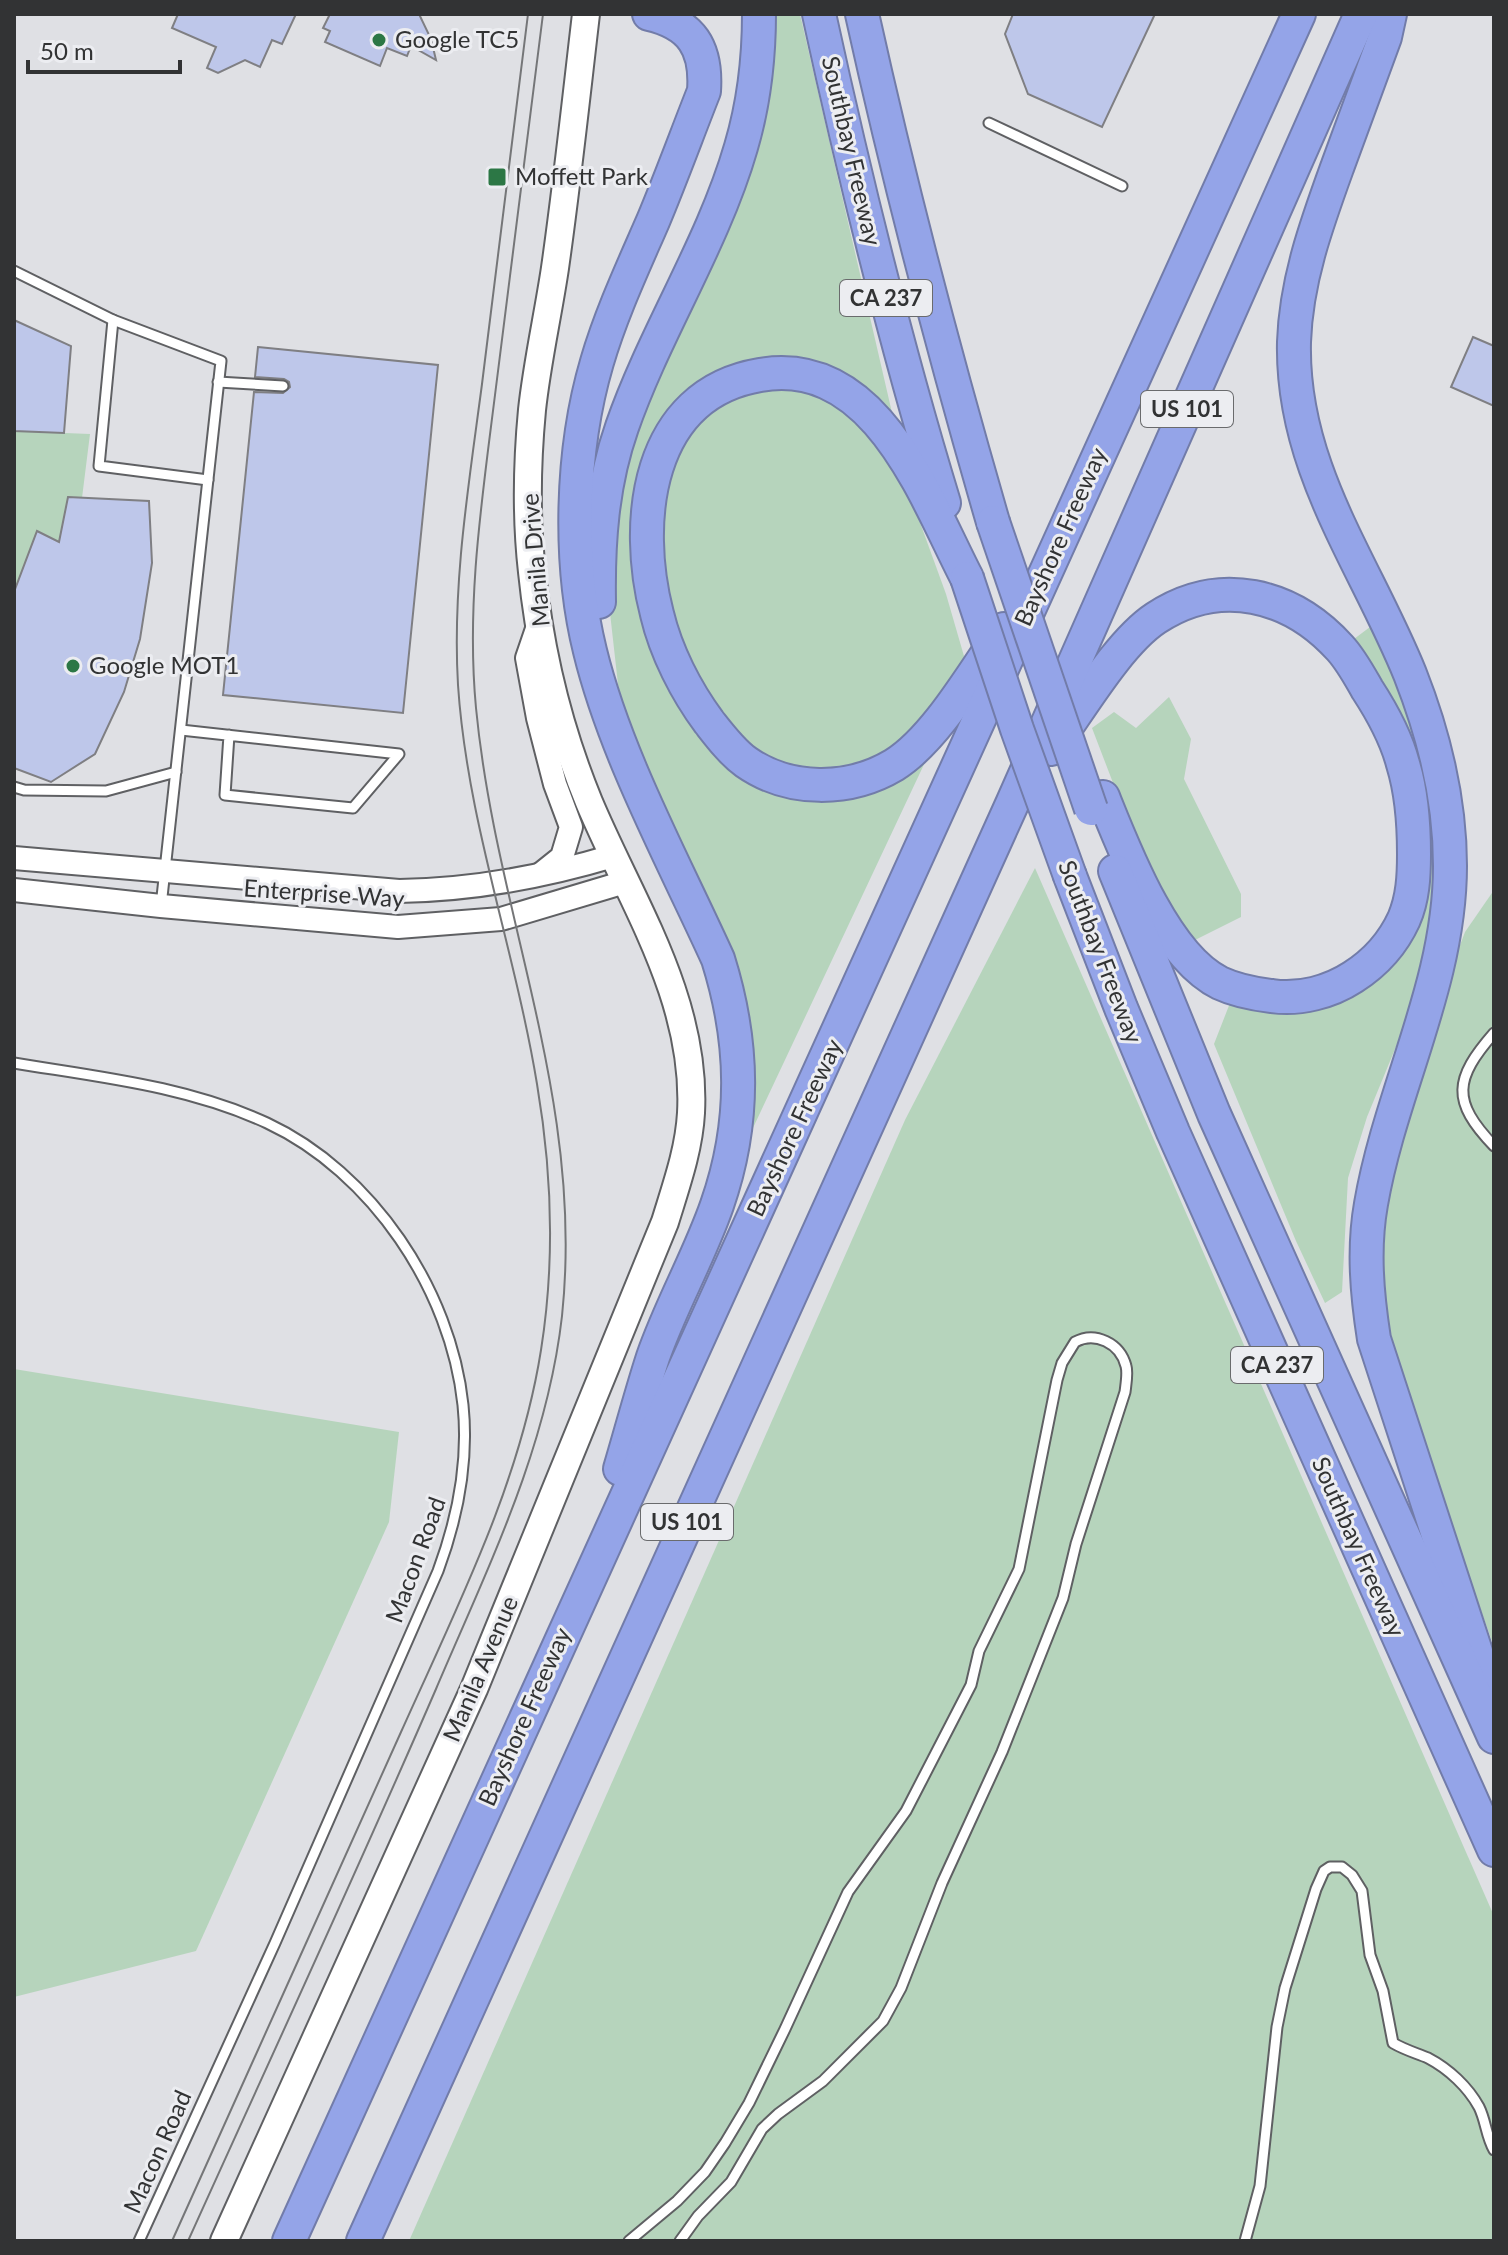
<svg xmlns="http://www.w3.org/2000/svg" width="1508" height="2255" font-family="Lato,sans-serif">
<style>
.green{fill:#b6d4bc}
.building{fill:#bec7ea;stroke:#7f7f83;stroke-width:2}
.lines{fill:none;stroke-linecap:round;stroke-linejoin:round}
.service-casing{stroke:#5f6063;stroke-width:13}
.tertiary-casing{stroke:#5f6063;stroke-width:26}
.secondary-casing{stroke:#5f6063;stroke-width:30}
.motorway-casing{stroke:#727ca9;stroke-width:36}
.service{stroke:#fff;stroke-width:9}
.tertiary{stroke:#fff;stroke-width:22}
.secondary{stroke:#fff;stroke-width:26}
.motorway{stroke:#94a4e8;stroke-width:32}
.tram{stroke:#757678;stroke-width:2}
.motorway-bridge-casing{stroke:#727ca9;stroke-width:36;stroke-linecap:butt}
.motorway-bridge{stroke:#94a4e8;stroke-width:32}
.poi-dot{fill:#2c7745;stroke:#ecedf1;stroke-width:3}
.labels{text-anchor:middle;stroke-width:6;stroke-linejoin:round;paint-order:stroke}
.shield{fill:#ecedf1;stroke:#6a6b6d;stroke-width:2}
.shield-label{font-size:22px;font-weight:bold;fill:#323334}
.poi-label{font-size:24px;fill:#323334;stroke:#ecedf1;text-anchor:start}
.street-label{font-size:24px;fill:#323334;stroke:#ecedf1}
</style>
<rect width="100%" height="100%" fill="#dfe0e4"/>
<g class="green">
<polygon points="766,14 800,14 893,417 804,368 662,431 645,619 761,785 927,758 737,1162 747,1064 621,711 608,595 620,467 731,200"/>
<polygon points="775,382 827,393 894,451 946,594 966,663 893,755 843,774 770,766 725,730 665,613 661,481 694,419 719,400"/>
<polygon points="14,431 90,434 82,498 68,498 59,542 37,532 14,592"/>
<polygon points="1374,624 1423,741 1440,871 1421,986 1367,1117 1348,1178 1342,1292 1325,1303 1296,1241 1214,1044 1230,1003 1318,1007 1367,989 1404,943 1391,707 1354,639"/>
<polygon points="1169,697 1191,739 1184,779 1241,894 1241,917 1191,942 1156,895 1092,728 1114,712 1136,728"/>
<polygon points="1035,868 1494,1916 1494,2241 409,2241 905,1120"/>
<polygon points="1494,890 1494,1647 1400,1383 1389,1335 1381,1279 1386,1198 1443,990 1465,932"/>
<polygon points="14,1369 399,1432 389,1522 196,1951 14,1997"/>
</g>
<g class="building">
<polygon points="178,14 296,14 282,44 272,40 260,67 245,60 218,73 207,68 216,47 172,28"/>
<polygon points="330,14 419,14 431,39 436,60 411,46 407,56 387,48 380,66 325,42 330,31 323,28"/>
<polygon points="1013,14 1155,14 1102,127 1028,94 1005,34"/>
<polygon points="14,320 71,346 64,433 14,431"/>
<polygon points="1473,337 1494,346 1494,406 1451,387"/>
<polygon points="258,347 438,365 403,713 223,695 254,392 283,393 290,387 289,382 284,379 255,377"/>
<polygon points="68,497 149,501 152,563 140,639 124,692 95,754 51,782 14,768 14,592 37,531 59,542"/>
</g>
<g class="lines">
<defs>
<g id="service">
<polyline points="989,123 1122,186"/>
<polyline points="14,271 113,320 221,361 161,906"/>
<polyline points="113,320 99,466 208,480"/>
<polyline points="218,382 283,386"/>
<polyline points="181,730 399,754 353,808 225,795 229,735"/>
<polyline points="14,787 24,790 106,791 176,772"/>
<path d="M1494,1033C1454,1079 1451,1101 1494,1146"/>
<path d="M14,1063C99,1077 187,1086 267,1123C372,1172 451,1290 463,1405C469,1463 458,1517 438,1571L275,1943L139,2241"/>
<path d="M629,2241L677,2201L705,2172L725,2143L749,2103L785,2029L848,1892L906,1811L971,1685L979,1651L1019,1569L1057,1380L1062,1363L1075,1342C1095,1331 1120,1343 1126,1366C1128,1373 1126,1384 1125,1392L1076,1544L1063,1598L1002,1752L942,1883L901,1988L883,2021L823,2081L778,2114L762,2129L731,2182L698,2216L680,2241"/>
<path d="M1245,2241L1260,2186L1277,2027L1285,1988L1316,1889L1324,1871L1330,1867H1342L1352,1875L1362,1891L1370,1955L1383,1991L1393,2043C1405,2050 1416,2053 1428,2058C1449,2069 1468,2087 1479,2107C1486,2121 1486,2136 1494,2150"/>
</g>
<g id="tertiary">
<polyline points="539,623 527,658 538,718 555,784 571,827 562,857 542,873"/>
<path d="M14,858L399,891C472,890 543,877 613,856"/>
<polyline points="14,890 161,906 398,927 501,919 625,882"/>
</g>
<path id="secondary" d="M224,2241L474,1689L665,1222C676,1186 689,1150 691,1113C697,999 631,902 589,802C559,729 540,650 532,572C526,519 527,463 532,410C537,363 548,315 555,268C567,184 576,99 586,14"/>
<g id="motorway">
<path d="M819,14C855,179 895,342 944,503"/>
<path d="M862,14C900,186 944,353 993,522"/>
<path d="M1390,14L1385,37C1370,79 1354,122 1338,165C1317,223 1296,280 1294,342C1291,468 1365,563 1410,674C1434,735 1450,799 1450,866C1450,984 1391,1089 1371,1204C1363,1249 1367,1294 1374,1339L1494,1707"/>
<path d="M967,578C925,497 876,355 760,375C646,394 633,522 657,614C666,652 686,691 709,722C720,736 732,752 746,762C789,792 849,792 894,765C936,739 975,670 1004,629"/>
<path d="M599,602C598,543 602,484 622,427C655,332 713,244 741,147C754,103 759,59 759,14"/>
<path d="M1051,749C1079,711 1118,643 1156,618C1220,576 1291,594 1340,648C1351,660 1359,675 1367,689C1382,712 1396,737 1403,764C1412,793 1414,824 1414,854C1414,876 1413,898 1404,919C1393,943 1375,963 1353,977C1330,992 1300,1000 1272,996C1254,994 1237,991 1220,983C1165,956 1125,852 1103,797"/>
<polyline points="1115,871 1214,1114 1494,1737"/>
<polyline points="1070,876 1121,1008 1173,1132 1494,1850"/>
<path d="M620,1469C631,1432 641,1394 653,1357C671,1305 699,1257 717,1205C746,1122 744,1042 718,959C674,862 615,754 590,651C568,562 571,450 597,362C611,314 633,267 653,221C671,178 687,134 704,91C707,48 692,24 649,14"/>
<polyline points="289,2241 1299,14"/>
<polyline points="363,2241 1012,804 1361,14"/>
</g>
</defs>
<use href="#service" class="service-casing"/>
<use href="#tertiary" class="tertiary-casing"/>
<use href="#secondary" class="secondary-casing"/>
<use href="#motorway" class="motorway-casing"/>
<use href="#service" class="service"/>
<use href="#tertiary" class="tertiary"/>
<use href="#secondary" class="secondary"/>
<use href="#motorway" class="motorway"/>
<g class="tram">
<path d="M172,2241C248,2071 325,1902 401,1732C456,1609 520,1484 541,1350C555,1262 552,1172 537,1084C515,950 467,821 458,685C452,584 469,483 482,384C498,260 513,137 528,14"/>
<path d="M188,2241C271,2057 356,1874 436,1689C488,1567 547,1449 562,1316C585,1099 496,917 476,708C466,603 482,499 495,395C511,268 527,141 543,14"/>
</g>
<defs>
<g id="motorway-bridge">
<polyline points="993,522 1091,809"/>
<polyline points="967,578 1017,729 1070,876"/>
</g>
</defs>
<use href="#motorway-bridge" class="motorway-bridge-casing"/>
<use href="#motorway-bridge" class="motorway-bridge"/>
</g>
<g class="poi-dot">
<circle cx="379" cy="40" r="8"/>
<rect x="487" y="167" width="20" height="20" rx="4"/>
<circle cx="73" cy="666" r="8"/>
</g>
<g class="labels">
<g class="shield">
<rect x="840" y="280" width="92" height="36" rx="6"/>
<rect x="1141" y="391" width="92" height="36" rx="6"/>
<rect x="1231" y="1347" width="92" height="36" rx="6"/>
<rect x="641" y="1504" width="92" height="36" rx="6"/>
</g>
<g class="shield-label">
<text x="886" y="306">CA 237</text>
<text x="1187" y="417">US 101</text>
<text x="1277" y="1373">CA 237</text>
<text x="687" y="1530">US 101</text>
</g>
<g class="poi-label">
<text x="395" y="48">Google TC5</text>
<text x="515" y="185">Moffett Park</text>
<text x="89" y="674">Google MOT1</text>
</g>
<g class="street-label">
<text transform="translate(851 151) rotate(77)" y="8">Southbay Freeway</text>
<text transform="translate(1061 537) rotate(-66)" y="8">Bayshore Freeway</text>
<text transform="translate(536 560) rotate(-95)" y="8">Manila Drive</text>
<text transform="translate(324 894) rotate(4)" y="8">Enterprise Way</text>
<text transform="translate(1100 952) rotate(69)" y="8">Southbay Freeway</text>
<text transform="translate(795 1128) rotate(-65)" y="8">Bayshore Freeway</text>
<text transform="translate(1358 1547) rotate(66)" y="8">Southbay Freeway</text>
<text transform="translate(416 1560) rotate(-70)" y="8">Macon Road</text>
<text transform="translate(481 1669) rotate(-67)" y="8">Manila Avenue</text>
<text transform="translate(525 1717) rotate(-66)" y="8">Bayshore Freeway</text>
<text transform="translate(158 2152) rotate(-66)" y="8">Macon Road</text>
</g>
</g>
<rect width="1508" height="2255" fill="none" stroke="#323334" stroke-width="32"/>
<path d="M28 60v12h152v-12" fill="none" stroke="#323334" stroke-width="4"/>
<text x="40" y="60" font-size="24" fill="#323334" stroke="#ecedf1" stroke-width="6" paint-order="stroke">50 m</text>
</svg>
